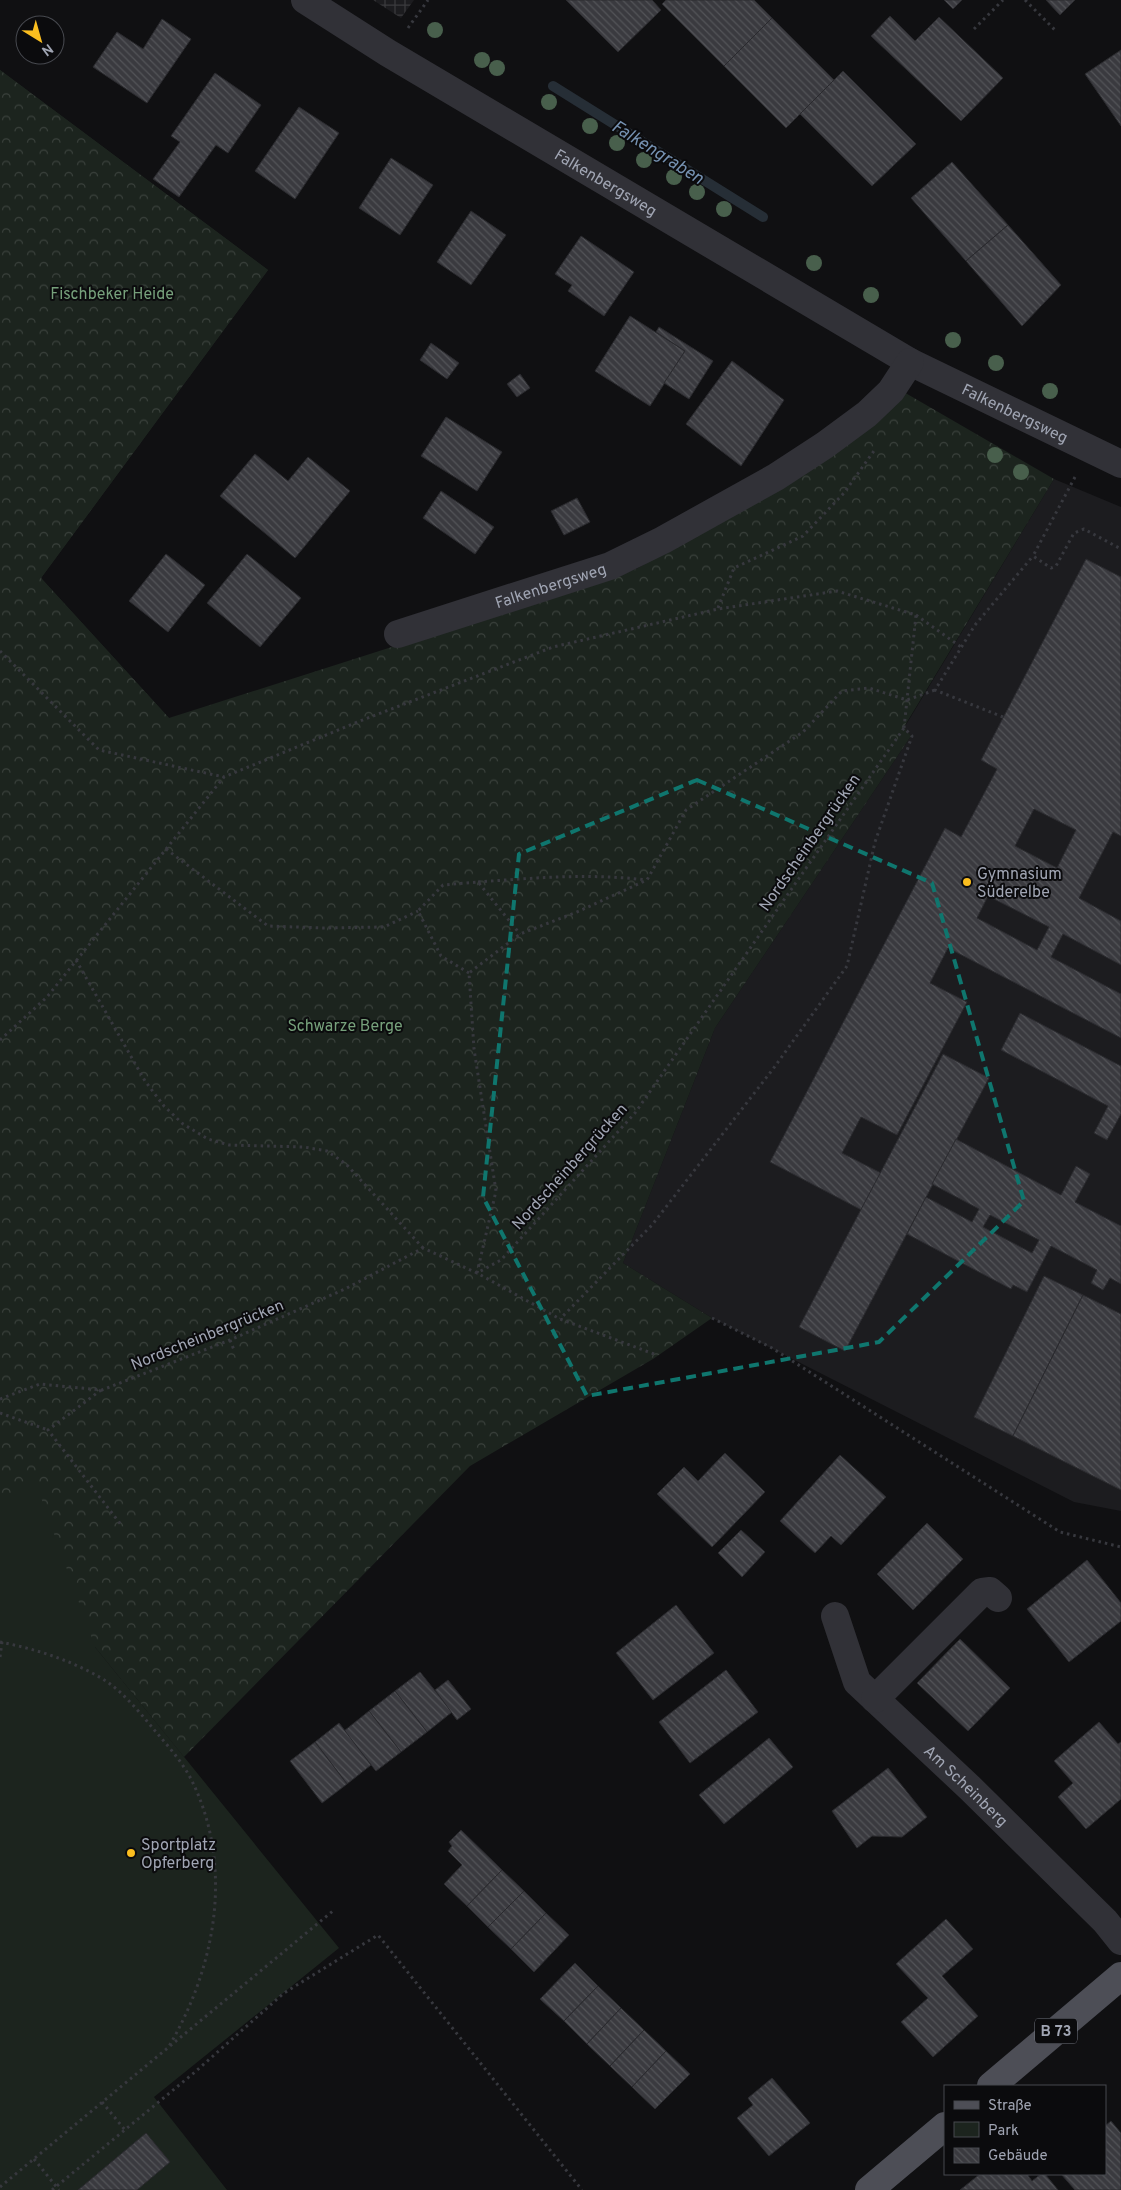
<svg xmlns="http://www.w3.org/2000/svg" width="1121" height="2190" font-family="Overpass,sans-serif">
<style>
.built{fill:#1c1c1f}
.industrial{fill:url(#industrial-grid)}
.green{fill:#1c241e}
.forest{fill:url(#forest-crowns)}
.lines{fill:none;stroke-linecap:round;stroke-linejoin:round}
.stream{stroke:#262e36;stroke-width:10}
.building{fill:url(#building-back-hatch);stroke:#2a2a2e;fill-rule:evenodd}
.path{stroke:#37383e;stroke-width:3;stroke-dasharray:2.5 4;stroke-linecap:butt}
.minor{stroke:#313137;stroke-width:28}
.major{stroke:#4d4e56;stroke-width:28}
.tree{fill:#485f4c}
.marked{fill:none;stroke:#0f766e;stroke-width:4;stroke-dasharray:10 6;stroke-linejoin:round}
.poi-dot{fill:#fbbe1f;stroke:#0b0b0d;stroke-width:2}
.labels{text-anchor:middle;stroke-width:4;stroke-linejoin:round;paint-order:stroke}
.shield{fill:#0b0b0d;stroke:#737781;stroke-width:1}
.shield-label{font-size:15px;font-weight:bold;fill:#a0a5b3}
.street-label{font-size:16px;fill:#a0a5b3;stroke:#0b0b0d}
.park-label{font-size:16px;fill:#76a07b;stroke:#0b0b0d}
.poi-label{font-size:16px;fill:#a0a5b3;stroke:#0b0b0d;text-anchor:start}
.water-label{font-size:18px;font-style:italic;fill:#7591b1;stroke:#0b0b0d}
</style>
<defs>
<pattern id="industrial-grid" width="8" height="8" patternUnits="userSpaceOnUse" patternTransform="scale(1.25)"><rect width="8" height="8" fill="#1c1c1f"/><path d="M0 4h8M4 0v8" fill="none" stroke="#3a3a3d"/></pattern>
<pattern id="forest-crowns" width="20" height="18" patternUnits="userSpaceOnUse" patternTransform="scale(1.25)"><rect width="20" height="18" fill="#1c241e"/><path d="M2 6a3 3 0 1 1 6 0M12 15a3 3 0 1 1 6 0" fill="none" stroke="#3a413c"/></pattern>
<pattern id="building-back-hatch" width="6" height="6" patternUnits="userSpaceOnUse" patternTransform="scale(1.25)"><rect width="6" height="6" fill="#3a3a3f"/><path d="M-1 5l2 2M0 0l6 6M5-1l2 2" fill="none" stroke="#535458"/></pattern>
</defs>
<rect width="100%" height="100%" fill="#101012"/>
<polygon class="built" points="1054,479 1121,507 1121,1511 1074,1502 712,1318 623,1263 715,1028 911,736 904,728"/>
<polygon class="industrial" points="373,0 414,0 401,18"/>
<polygon class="green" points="0,70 268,270 41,578 169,718 95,1647 339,1948 154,2097 227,2190 0,2190"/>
<polygon class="forest" points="0,70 268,270 41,578 169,718 636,569 780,487 902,391 1054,479 904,727 911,736 715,1028 623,1263 712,1318 653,1359 470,1466 184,1757 95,1647 35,1481 0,1510"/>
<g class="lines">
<polyline class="stream" points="553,86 763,217"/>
</g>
<g class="building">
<polygon points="566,0 652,0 661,10 618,52"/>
<polygon points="666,0 754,0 772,18 724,66 662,4"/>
<polygon points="944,0 962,0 953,9"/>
<polygon points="1046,0 1075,0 1060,15"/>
<polygon points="890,16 915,41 939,17 1003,78 961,121 871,36"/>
<polygon points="772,18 834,80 786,128 724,66"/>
<polygon points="162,19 191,39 147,103 93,67 117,32 143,49"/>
<polygon points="1121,50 1121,126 1085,74"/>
<polygon points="843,71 916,144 872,186 800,114"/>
<polygon points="215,73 261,105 228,153 216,145 179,197 153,179 180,142 171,136"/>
<polygon points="299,107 339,133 295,199 255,171"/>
<polygon points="391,158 433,185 400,235 359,208"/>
<polygon points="952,162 1008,225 966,261 911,198"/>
<polygon points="471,211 506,235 471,285 437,262"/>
<polygon points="1008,225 1061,285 1022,326 966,261"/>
<polygon points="581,236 634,272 604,316 568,291 572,285 555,274"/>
<polygon points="630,316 685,351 650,406 595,371"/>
<polygon points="659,327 713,361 689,399 664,383 685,351 656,332"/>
<polygon points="431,343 459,363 447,379 420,360"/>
<polygon points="732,361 784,400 741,466 686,424"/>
<polygon points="520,374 530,388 517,397 507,384"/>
<polygon points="446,417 502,452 477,491 421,456"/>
<polygon points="255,454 288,481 308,457 350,491 295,558 220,496"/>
<polygon points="441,491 494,527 475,554 423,518"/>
<polygon points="577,498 590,522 564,535 551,511"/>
<polygon points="166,554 205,585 168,632 129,601"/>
<polygon points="247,554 301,598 260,647 207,603"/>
<path d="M1086,559L1121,577V836L1113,832L1079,898L1121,921V965L1063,934L1051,957L1121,994V1038L948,948L930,983L967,1002L897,1135L861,1117L842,1153L912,1189L892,1226L770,1162L945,828L961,837L997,769L981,760ZM1034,809L1076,830L1057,868L1015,846ZM988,896L1049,927L1037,950L977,918Z"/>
<polygon points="1020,1013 1121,1066 1121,1114 1107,1140 1094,1133 1108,1106 1001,1050"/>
<polygon points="943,1054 989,1078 845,1351 799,1327"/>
<path d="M956,1139L1061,1195L1076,1166L1090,1174L1075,1202L1121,1226V1284L1110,1278L1103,1290L1091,1283L1097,1270L1051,1246L1027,1292L1013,1285L1011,1289L907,1234L926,1197L972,1222L979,1209L932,1184ZM990,1215L1039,1240L1032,1253L983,1227Z"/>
<polygon points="1044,1276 1083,1295 1013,1436 974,1417"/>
<polygon points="1083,1295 1121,1314 1121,1490 1013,1436"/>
<polygon points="725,1453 765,1492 712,1547 657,1494 684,1467 698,1481"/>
<polygon points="840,1455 886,1497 841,1545 831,1536 815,1553 780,1521"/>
<polygon points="927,1523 963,1559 913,1610 877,1574"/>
<polygon points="741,1530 765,1552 742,1577 718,1553"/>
<polygon points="1087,1560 1121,1603 1121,1621 1069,1662 1027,1609"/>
<polygon points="676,1605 714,1653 653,1700 616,1653"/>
<polygon points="960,1639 1010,1688 968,1731 917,1683"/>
<polygon points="726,1670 758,1712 690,1763 659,1722"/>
<polygon points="420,1672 452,1712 427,1732 395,1691"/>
<polygon points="448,1680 471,1709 457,1720 435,1690"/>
<polygon points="395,1691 427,1732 401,1752 369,1711"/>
<polygon points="369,1711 401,1752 376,1771 344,1731"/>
<polygon points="1099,1722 1118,1744 1121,1742 1121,1799 1086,1829 1058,1797 1073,1783 1054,1761"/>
<polygon points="339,1723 371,1765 347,1784 315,1742"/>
<polygon points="769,1738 793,1767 724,1824 699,1795"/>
<polygon points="315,1742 347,1784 322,1803 290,1761"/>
<polygon points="888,1768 927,1817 902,1837 872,1836 857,1848 832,1811"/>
<polygon points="461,1830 502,1870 467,1906 444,1884 462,1865 448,1851 452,1846 449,1842"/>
<polygon points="502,1870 524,1891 488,1927 467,1906"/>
<polygon points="524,1891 546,1913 511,1949 488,1927"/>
<polygon points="546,1913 569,1935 534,1972 511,1949"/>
<polygon points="946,1919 973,1949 942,1976 978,2016 933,2057 901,2022 928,1998 896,1964"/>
<polygon points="575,1963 598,1986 564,2021 540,1999"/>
<polygon points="598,1986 621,2008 587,2044 564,2021"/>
<polygon points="621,2008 644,2030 610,2066 587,2044"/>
<polygon points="644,2030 666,2051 632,2087 610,2066"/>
<polygon points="666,2051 690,2074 655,2109 632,2087"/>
<polygon points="772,2078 810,2123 769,2156 737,2118 753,2105 748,2098"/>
<polygon points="1111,2121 1121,2133 1121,2190 1075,2190 1061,2174 1105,2174 1105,2126"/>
<polygon points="146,2133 170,2162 137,2190 78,2190"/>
<polygon points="980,2174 1027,2174 1032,2181 1041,2174 1045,2174 1058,2190 960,2190"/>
</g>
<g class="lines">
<g class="path">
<polyline points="1025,0 1055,30"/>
<polyline points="408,28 428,0"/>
<polyline points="974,29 1003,0"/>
<polyline points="1075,477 1033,556 1051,568 1056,566 1074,533 1084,529 1121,549"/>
<polyline points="718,608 734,568 803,536 844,493 876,448"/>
<polyline points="916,615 961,647"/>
<polyline points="0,651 99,750 224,777"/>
<polyline points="1003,717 935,690 975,625 1033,556"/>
<polyline points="166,849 268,926 323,928 384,927 418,911"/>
<path d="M478,882C534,878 589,873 646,880"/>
<polyline points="76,960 145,1081 164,1106 183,1124 208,1139 229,1145 304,1147 327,1151 346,1164 423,1248"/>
<polyline points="469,973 441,956 418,911 443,885 478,882 520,934"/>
<polyline points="0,1040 47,997 224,777 360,721 553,647 718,609 837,591 916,615 904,728 912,736 875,842 847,966 773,1069 652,1225 560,1319"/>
<polyline points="712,1318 772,1348 1060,1532 1121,1547"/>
<polyline points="230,1340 234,1350"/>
<polyline points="654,1354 560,1319 477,1273 496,1191 474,1049 469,973 520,934 577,912 647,880 686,810 803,732 842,691 869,688 907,700 935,690"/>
<polyline points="101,1390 48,1430 122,1526"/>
<polyline points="0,1399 40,1384 102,1390 230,1340 345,1289 423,1248 477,1273 501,1260 635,1113 904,728"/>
<polyline points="0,1413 48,1430"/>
<path d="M0,1642C36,1649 74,1661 106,1681C125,1694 141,1714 156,1732C169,1747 183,1763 192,1781C234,1867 216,1967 168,2048"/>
<polyline points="0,1657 2,1642"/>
<polyline points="102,2102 125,2130"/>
<polyline points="34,2159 59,2190"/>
<polyline points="0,2187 334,1910"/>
<polyline points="52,2190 195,2072 284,1993 378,1935 582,2190"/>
</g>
<g class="minor">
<path id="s1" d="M305,0L388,53L910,362L1121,464"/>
<path id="s2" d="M398,634L610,566L663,540L776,477L825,445L867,414L891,391L910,362"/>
<path id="s3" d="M835,1616L857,1682L970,1788L1105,1921L1121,1941"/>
<polyline points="875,1699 982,1592 990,1591 998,1598"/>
</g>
<g class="major">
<polyline points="991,2086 1121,1976"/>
<polyline points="869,2190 945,2126"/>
</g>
</g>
<g class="tree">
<circle cx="435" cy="30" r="8"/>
<circle cx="482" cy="60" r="8"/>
<circle cx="497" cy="68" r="8"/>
<circle cx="549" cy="102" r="8"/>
<circle cx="590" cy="126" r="8"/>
<circle cx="617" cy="143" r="8"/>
<circle cx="644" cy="160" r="8"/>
<circle cx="674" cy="177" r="8"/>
<circle cx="697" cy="192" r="8"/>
<circle cx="724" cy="209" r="8"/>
<circle cx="814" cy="263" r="8"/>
<circle cx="871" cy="295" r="8"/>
<circle cx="953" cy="340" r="8"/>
<circle cx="996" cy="363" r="8"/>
<circle cx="1050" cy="391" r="8"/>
<circle cx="995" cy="455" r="8"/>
<circle cx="1021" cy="472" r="8"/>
</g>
<path class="marked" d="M697,780L932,883L1024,1201L879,1342L587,1396L483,1197L519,854Z"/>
<g class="poi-dot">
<circle cx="967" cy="882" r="5"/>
<circle cx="131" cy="1853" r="5"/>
</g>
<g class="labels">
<rect class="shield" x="1035" y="2018.5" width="42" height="25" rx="4"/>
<g class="shield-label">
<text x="1056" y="2036">B 73</text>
</g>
<g class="street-label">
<text dy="6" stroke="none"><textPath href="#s1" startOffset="352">Falkenbergsweg</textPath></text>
<text dy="6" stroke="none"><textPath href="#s1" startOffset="822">Falkenbergsweg</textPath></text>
<text dy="6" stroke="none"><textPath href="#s2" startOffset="160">Falkenbergsweg</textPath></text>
<text transform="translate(809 842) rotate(-55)" y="6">Nordscheinbergrücken</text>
<text transform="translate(569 1166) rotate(-48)" y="6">Nordscheinbergrücken</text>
<text transform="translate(207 1334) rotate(-22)" y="6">Nordscheinbergrücken</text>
<text dy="6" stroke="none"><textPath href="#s3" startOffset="220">Am Scheinberg</textPath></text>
</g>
<g class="park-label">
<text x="112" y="299">Fischbeker Heide</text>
<text x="345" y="1031">Schwarze Berge</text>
</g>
<g class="poi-label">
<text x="977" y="879">Gymnasium<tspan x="977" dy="18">Süderelbe</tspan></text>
<text x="141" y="1850">Sportplatz<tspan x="141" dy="18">Opferberg</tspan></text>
</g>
<g class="water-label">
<text transform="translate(658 152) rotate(32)" y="6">Falkengraben</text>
</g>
</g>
<rect x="944" y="2085" width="162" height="90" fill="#0b0b0d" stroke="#47494f"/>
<rect x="954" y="2101" width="25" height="8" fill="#4d4e56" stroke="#47494f"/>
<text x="988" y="2110" font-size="15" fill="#a0a5b3">Straße</text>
<rect x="954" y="2122" width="25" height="15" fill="#1c241e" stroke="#47494f"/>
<text x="988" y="2135" font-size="15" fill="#a0a5b3">Park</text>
<rect x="954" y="2148" width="25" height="15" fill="url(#building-back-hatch)" stroke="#47494f"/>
<text x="988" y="2160" font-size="15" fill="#a0a5b3">Gebäude</text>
<g transform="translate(40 40) rotate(143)"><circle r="24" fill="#0b0b0d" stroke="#47494f"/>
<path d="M0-4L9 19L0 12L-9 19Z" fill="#fbbe1f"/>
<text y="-8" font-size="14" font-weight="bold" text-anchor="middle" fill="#a0a5b3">N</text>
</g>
</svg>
